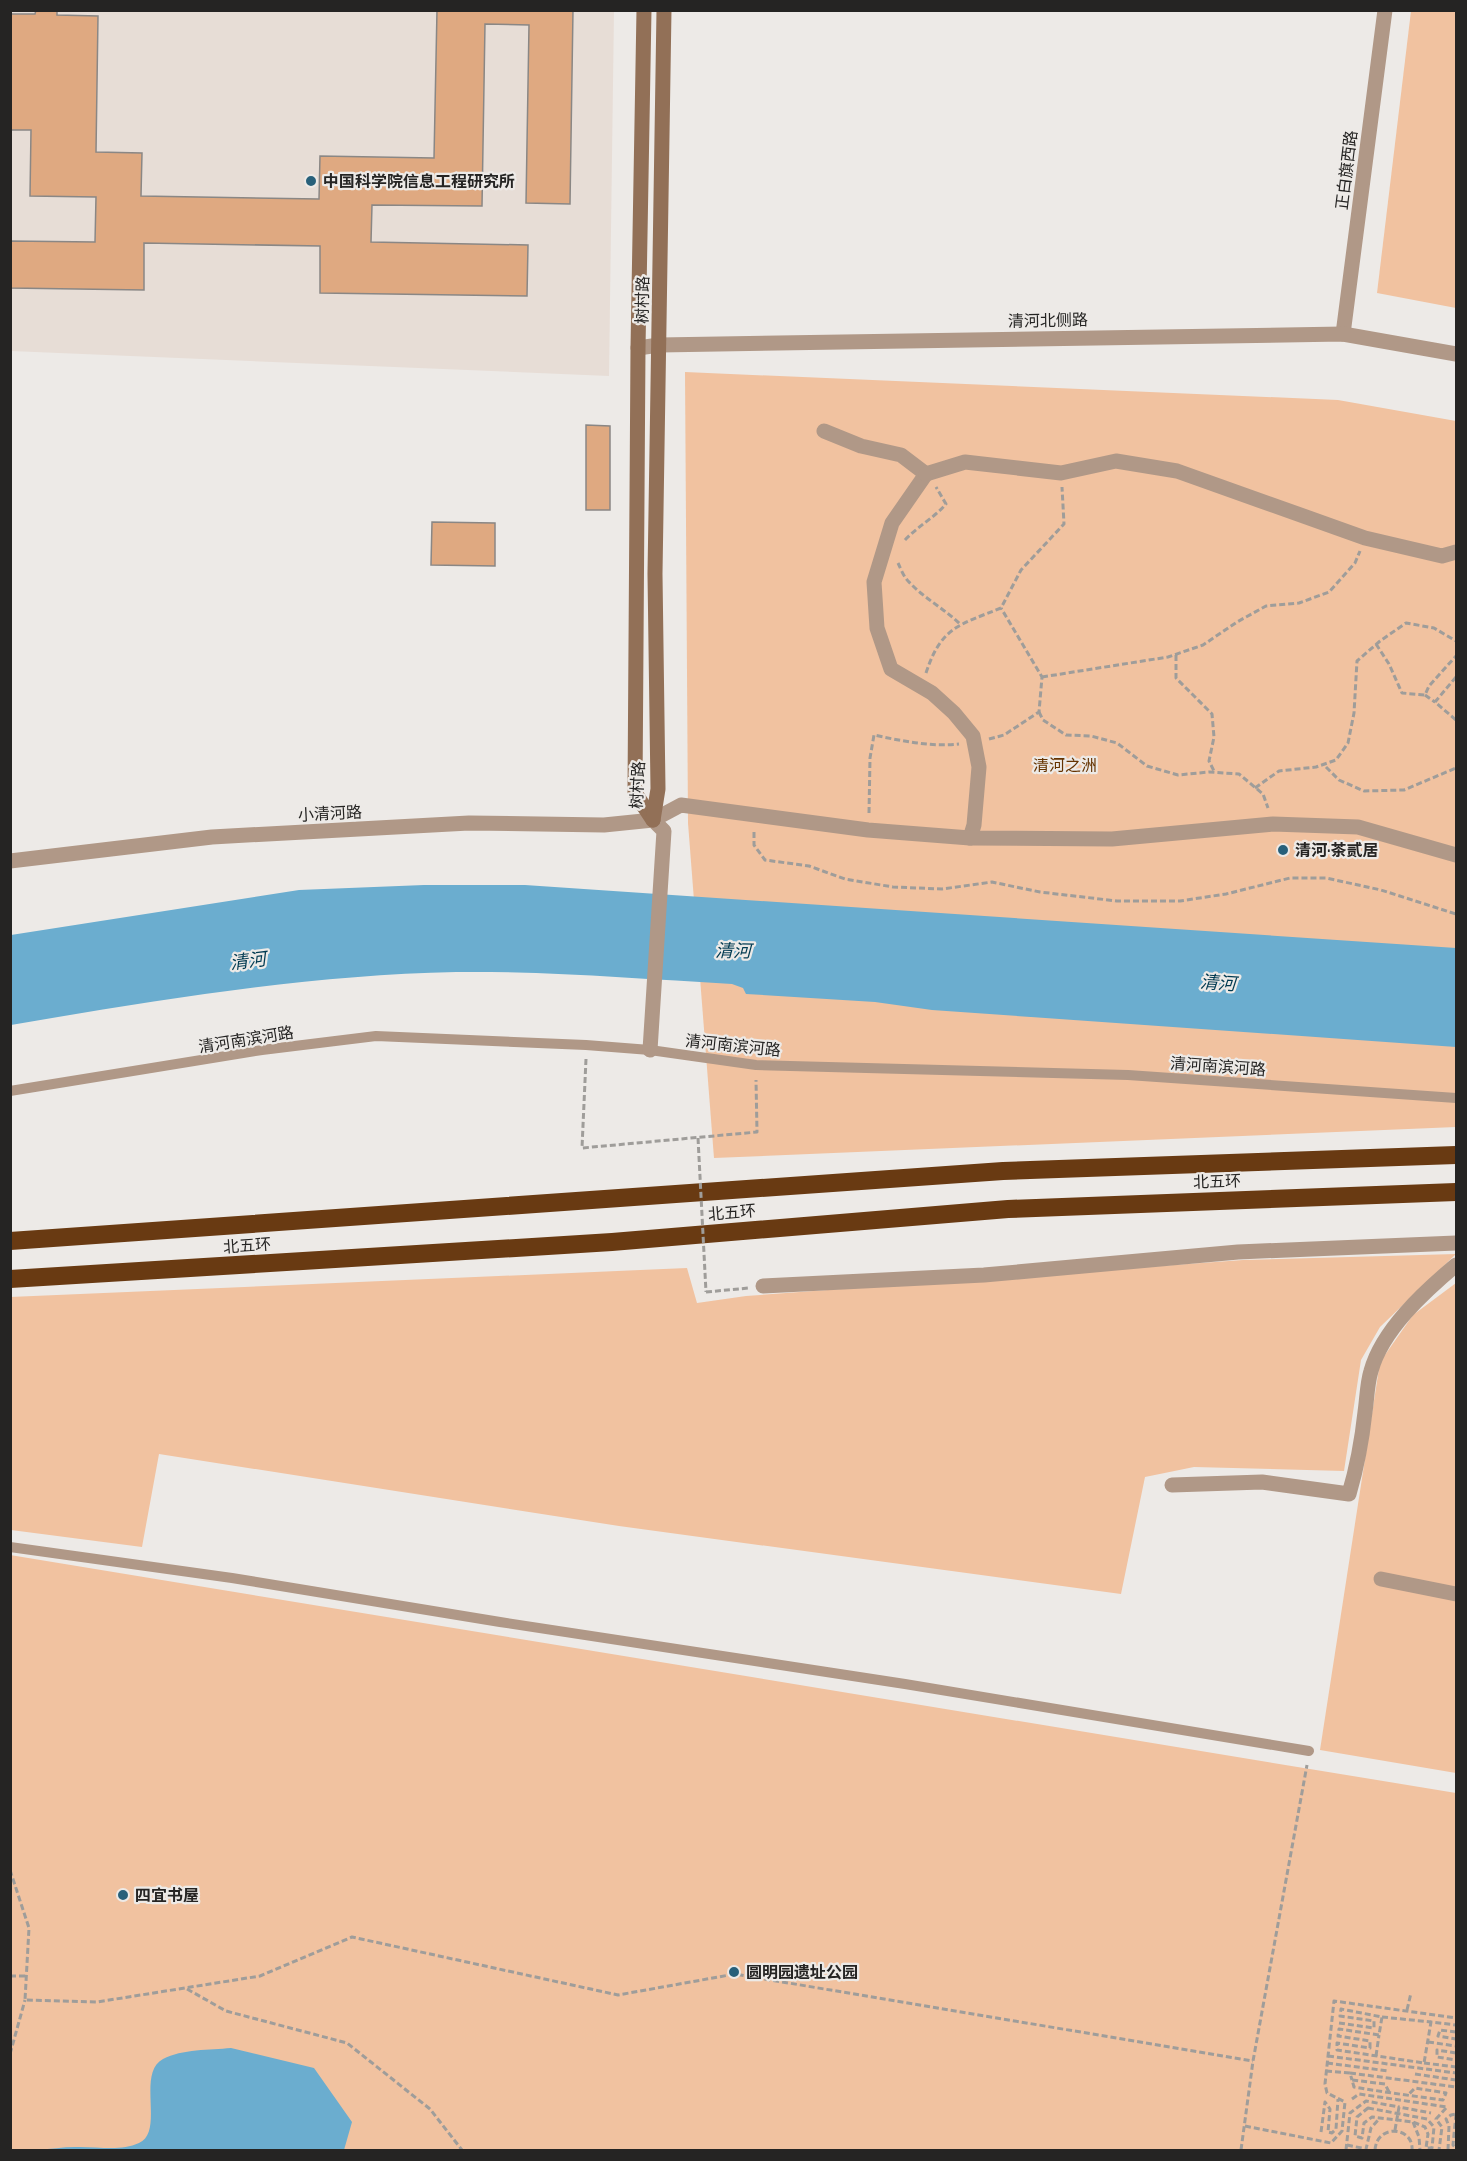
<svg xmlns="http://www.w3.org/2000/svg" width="1467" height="2161" font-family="Raleway,'Noto Sans SC',sans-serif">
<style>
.built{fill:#e7ddd6}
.green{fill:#f1c2a0}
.water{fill:#6badcf}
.building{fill:#dfa981;stroke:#8a8785;stroke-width:1.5}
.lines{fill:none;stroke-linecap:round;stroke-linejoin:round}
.path{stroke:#9f9d9a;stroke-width:3;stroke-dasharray:6 3;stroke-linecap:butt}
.service{stroke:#b09887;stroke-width:10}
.minor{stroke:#b09887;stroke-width:15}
.tertiary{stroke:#b09887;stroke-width:15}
.secondary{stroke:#927057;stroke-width:15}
.motorway{stroke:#693a12;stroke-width:18}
.path-bridge{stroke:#9f9d9a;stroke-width:3;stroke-dasharray:6 3;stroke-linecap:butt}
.poi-dot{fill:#28607a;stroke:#edeae7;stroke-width:2}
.labels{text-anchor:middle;stroke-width:4.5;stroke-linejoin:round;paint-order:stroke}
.street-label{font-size:16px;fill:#252423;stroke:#edeae7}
.poi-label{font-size:16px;font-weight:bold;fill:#252423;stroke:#edeae7;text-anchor:start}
.park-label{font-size:16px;fill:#653300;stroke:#edeae7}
.water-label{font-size:18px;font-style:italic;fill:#003a51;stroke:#edeae7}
</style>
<rect width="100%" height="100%" fill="#edeae7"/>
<polygon class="built" points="11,11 614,11 609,376 11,351"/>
<g class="green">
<polygon points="1411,11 1456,11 1456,308 1377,293"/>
<polygon points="685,372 1338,400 1456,421 1456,1127 714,1158 688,823"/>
<polygon points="1456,1254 1380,1327 1361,1360 1344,1471 1194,1467 1145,1477 1121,1594 619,1526 159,1454 142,1547 11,1530 10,1297 687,1268 697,1303 746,1296 1243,1260"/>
<polygon points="1456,1283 1456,1773 1320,1750 1380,1362 1413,1315"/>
<polygon points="10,1555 1456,1793 1456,2150 11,2150"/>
</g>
<g class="water">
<path d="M424,885H525L1456,948V1047L932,1010L875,1002L746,994L743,988L732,984C640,979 548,971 456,972C306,975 157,1000 11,1025V935L299,890Z"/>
<path d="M231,2048L314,2068L352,2122L344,2150H38C50,2149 63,2147 75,2147C96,2146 120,2152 139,2143C165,2132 136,2073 163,2059C182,2049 210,2050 231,2048Z"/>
</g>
<g class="building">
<polygon points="36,10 57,10 57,15 98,16 96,152 142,153 141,196 319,199 320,156 434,158 437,10 573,10 570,204 526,203 529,25 485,24 482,206 372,205 371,242 528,245 527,296 320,293 320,246 144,243 144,290 10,288 10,241 95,242 96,197 30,196 31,130 10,130 10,14 35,14"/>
<polygon points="586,425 610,426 610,510 586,510"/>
<polygon points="432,522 495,523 495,566 431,565"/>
</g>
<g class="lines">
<g class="path">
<path d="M905,540C918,526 934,518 946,504L936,487"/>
<path d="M898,563C901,569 904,578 910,583C925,599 945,609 961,625"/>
<polyline points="1376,644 1389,664 1402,693 1425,695 1429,686 1456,656"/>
<polyline points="1176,655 1176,678 1212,714 1214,737 1209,761 1214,771"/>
<path d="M926,673C941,627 959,625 1001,608L1021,570L1064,524L1062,487"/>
<polyline points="1042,677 1168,657 1203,645 1237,622 1266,606 1299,603 1329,592 1355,563 1360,551"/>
<polyline points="1456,677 1435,702 1456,720"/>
<polyline points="1425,695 1435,702"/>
<polyline points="1039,712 1043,720 1066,735 1091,736 1117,743 1147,766 1178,775 1209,772 1239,774 1263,794 1268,808"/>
<polyline points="989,739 1004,735 1039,712 1042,677 1001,608"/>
<polyline points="1326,767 1339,780 1364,791 1404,790 1456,768"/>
<polyline points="1255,788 1279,771 1316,767 1336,760 1348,743 1354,713 1357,661 1380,641 1406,623 1434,628 1456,641"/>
<path d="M869,813L870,758L874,735C902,741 930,747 959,744"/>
<polyline points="754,832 754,845 765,860 809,866 845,879 893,887 942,889 992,882 1040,892 1117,901 1180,901 1226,894 1290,878 1326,878 1381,890 1456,914"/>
<polyline points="586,1059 582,1148 757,1132 756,1080"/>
<polyline points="706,1292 749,1288"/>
<polyline points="10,1870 29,1928 25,2000 97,2002 260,1976 352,1937 618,1995 735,1974 1253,2061"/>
<polyline points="10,1976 26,1976"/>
<polyline points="187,1989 226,2011 347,2043 430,2109 462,2150"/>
<polyline points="1407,2010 1411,1993"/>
<polyline points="1382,2017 1431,2022"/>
<polyline points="1339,2023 1374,2028 1374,2021 1340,2016 1341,2009 1382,2017 1379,2035 1339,2029 1338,2036 1370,2041 1370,2048 1337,2043 1337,2050 1424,2063 1431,2022 1456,2025"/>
<polyline points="1456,2032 1440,2030 1438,2036 1456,2039"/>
<polyline points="1428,2042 1456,2046"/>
<polyline points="1456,2053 1437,2050 1437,2057 1456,2060"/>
<polyline points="10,2054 25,2000"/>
<polyline points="1328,2056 1456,2073"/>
<polyline points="1376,2056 1379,2035"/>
<polyline points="1327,2063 1388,2071"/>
<polyline points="1424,2063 1456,2067"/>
<polyline points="1326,2071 1350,2073 1352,2080"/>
<polyline points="1350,2073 1456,2087"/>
<polyline points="1415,2074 1456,2080"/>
<path d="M1389,2092L1385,2084L1352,2080L1354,2087C1383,2092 1413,2096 1443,2100L1446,2093L1415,2088L1408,2095"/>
<polyline points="1352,2099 1359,2094 1447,2107 1436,2119 1442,2127 1439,2150"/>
<polygon points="1368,2108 1427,2119 1434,2127 1432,2148 1426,2148 1428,2134 1425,2127 1413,2122 1372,2117 1364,2123 1362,2138 1355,2136 1357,2117"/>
<polyline points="1456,2114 1453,2145 1456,2148"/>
<polyline points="1413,2122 1419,2137 1420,2150"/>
<polyline points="1245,2126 1331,2143 1342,2131 1345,2102 1327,2093 1325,2084 1334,2001 1456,2018"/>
<polyline points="1395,2130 1399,2107 1431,2113"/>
<polyline points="1321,2132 1325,2102 1330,2109 1328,2132 1332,2133 1336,2129 1338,2099"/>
<polyline points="1347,2145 1366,2149 1371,2128 1379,2119"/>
<polyline points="1241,2150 1253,2061 1307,1765"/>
<polyline points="1346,2150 1350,2113 1366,2101 1399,2107"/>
<path d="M1375,2150C1377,2123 1414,2127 1412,2150"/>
<polyline points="1448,2150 1449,2126 1446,2119 1451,2115 1456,2114"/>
</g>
<g class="service">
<polyline points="10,1091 262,1050 376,1036 586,1045 650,1050 756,1065 1128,1075 1456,1098"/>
<polyline points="10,1547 232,1578 500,1622 905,1684 1309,1751"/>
</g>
<g class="minor">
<polyline points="824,431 861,446 901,455 926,474 892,523 874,582 877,628 891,669 932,693 954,713 973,736 979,767 974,825 970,838"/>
<polyline points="926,474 965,462 1061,473 1116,461 1177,471 1365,538 1442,556 1456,552"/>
<polyline points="10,861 212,837 469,823 604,825 653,820 681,805 868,830 970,838 1112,839 1273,824 1358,827 1456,855"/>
<polyline points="650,1050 664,831 653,820"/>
<path d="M1172,1485L1262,1482L1349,1494C1357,1467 1362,1440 1365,1412C1367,1399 1367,1384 1371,1371C1382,1330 1425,1291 1456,1265"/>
<polyline points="1381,1579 1456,1594"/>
</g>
<g class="tertiary">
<polyline points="1343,334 1385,10"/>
<polyline points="638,348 659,345 1343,334 1456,354"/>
<polyline points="763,1286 984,1275 1238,1252 1456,1243"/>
</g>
<g class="secondary">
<polyline points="644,10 638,348 635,793 653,820"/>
<polyline points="653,820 658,789 655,574 664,10"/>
</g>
<g class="motorway">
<polyline points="10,1241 1003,1171 1456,1155"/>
<polyline points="10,1279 612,1242 1008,1209 1456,1192"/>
</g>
<polyline class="path-bridge" points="698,1138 706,1292"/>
</g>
<g class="poi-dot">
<circle cx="311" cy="181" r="6"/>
<circle cx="1283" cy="850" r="6"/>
<circle cx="123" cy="1895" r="6"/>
<circle cx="734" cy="1972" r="6"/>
</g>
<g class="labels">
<g class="street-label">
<text transform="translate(1346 170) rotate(-83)" y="6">正白旗西路</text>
<text transform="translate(642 300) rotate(-89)" y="6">树村路</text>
<text transform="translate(1048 320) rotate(-1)" y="6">清河北侧路</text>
<text transform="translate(637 785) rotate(-87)" y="6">树村路</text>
<text transform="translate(330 813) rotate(-3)" y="6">小清河路</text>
<text transform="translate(246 1039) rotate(-9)" y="6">清河南滨河路</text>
<text transform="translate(733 1045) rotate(6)" y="6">清河南滨河路</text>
<text transform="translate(1218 1066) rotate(4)" y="6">清河南滨河路</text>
<text transform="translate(1217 1181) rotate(-2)" y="6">北五环</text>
<text transform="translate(732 1212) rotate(-5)" y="6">北五环</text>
<text transform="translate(247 1245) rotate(-4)" y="6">北五环</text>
</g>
<g class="poi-label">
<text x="323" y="187">中国科学院信息工程研究所</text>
<text x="1295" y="856">清河·茶贰居</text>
<text x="135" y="1901">四宜书屋</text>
<text x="746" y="1978">圆明园遗址公园</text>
</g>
<g class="park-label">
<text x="1065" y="771">清河之洲</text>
</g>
<g class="water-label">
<text transform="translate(733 951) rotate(1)" y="6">清河</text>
<text transform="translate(248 961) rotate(-7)" y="6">清河</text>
<text transform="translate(1218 983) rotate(4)" y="6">清河</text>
</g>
</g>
<rect width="1467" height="2161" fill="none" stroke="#252423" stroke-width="24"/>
</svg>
